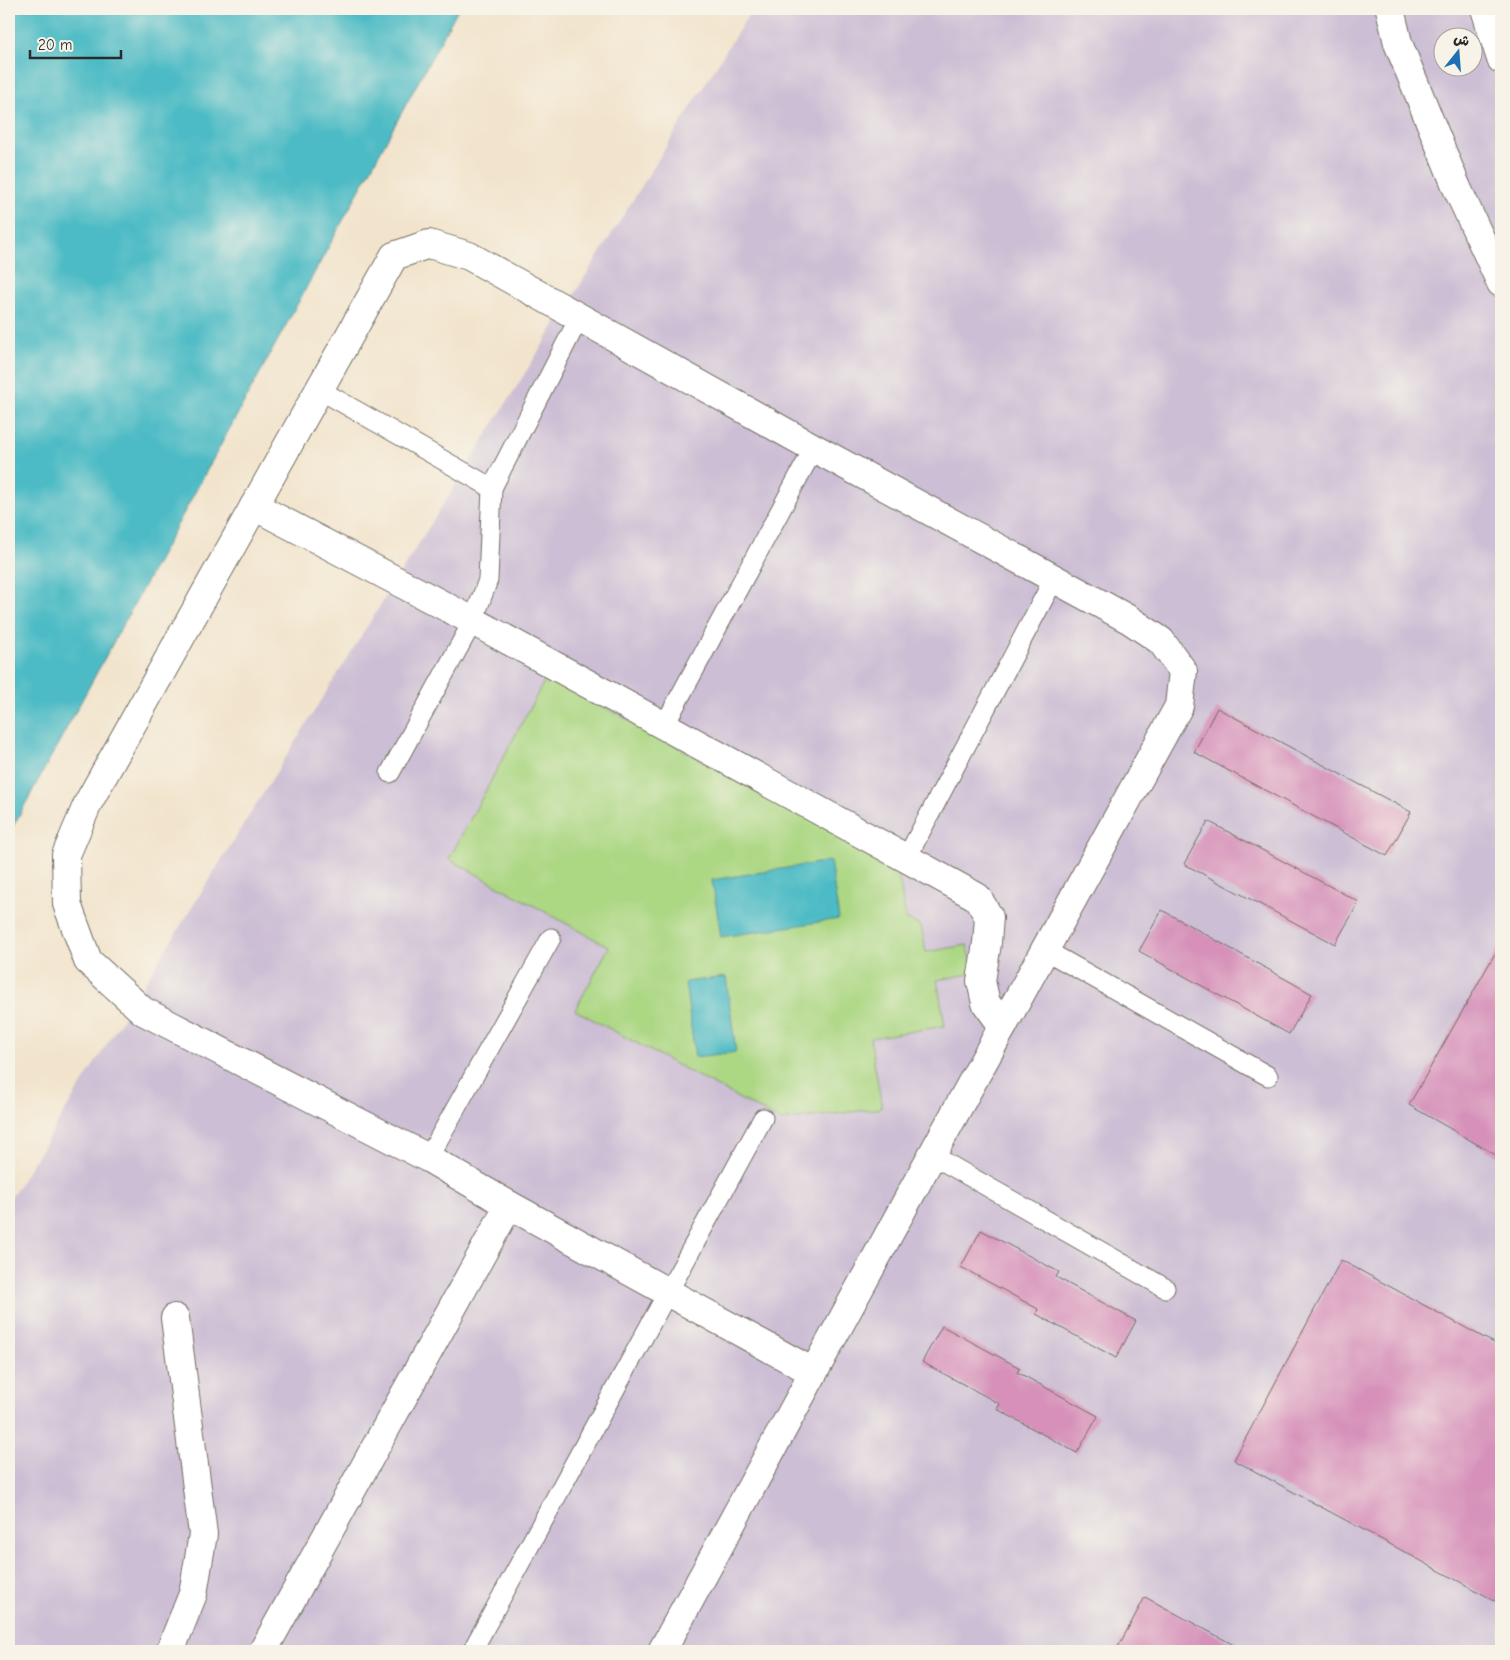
<svg xmlns="http://www.w3.org/2000/svg" width="1510" height="1660" font-family="'Comic Neue','Playpen Sans Arabic',sans-serif">
<style>
.industrial{fill:#ccbed4;fill-rule:evenodd}
.green{fill:#acd783;stroke:#6c8157}
.water{fill:#4dbbc5;stroke:#3c7378}
.building{fill:#d690b9}
.lines{fill:none;stroke-linecap:round;stroke-linejoin:round}
.lane-casing{stroke:#716c63;stroke-width:21}
.street-casing{stroke:#716c63;stroke-width:30}
.lane{stroke:#fff;stroke-width:19}
.street{stroke:#fff;stroke-width:28}
</style>
<rect width="100%" height="100%" fill="#f7f3e8"/>
<filter id="ink" filterUnits="userSpaceOnUse"><feTurbulence type="fractalNoise" baseFrequency=".02" numOctaves="2"/><feDisplacementMap in="SourceGraphic" scale="10" xChannelSelector="R" yChannelSelector="G"/><feConvolveMatrix kernelMatrix="1 2 1 2 8 2 1 2 1" color-interpolation-filters="sRGB"/></filter>
<filter id="wash" filterUnits="userSpaceOnUse"><feTurbulence type="fractalNoise" baseFrequency=".0096" numOctaves="4" result="noise"/><feDisplacementMap in="SourceGraphic" scale="20" xChannelSelector="R" yChannelSelector="G"/><feGaussianBlur stdDeviation="1.12" result="paint"/><feColorMatrix in="noise" values="0 0 0 0 0 0 0 0 0 0 0 0 0 0 0 0 0 1.4 0 .05"/><feComposite in="paint" operator="in"/></filter>
<g filter="url(#wash)">
<rect width="100%" height="100%" fill="#f2e4cc"/>
<path class="industrial" d="M752,9H1501V1651H9V1201ZM1442,38H1472V68H1442Z"/>
<polygon class="green" points="547,676 897,866 906,919 921,926 926,952 967,945 975,973 937,980 945,1026 870,1038 882,1108 781,1121 575,1010 609,947 449,859"/>
<g class="water">
<polygon points="9,9 458,9 9,834"/>
<polygon points="830,861 839,919 721,937 712,880"/>
<polygon points="726,977 736,1052 695,1057 685,982"/>
</g>
<g id="blocks">
<g class="building">
<polygon points="1217,708 1411,812 1387,856 1194,752"/>
<polygon points="1208,821 1359,902 1335,944 1184,864"/>
<polygon points="1162,910 1312,994 1289,1034 1139,951"/>
<polygon points="1501,943 1501,1158 1409,1105"/>
<polygon points="981,1230 1059,1272 1056,1277 1136,1321 1116,1358 1036,1314 1038,1309 961,1267"/>
<polygon points="1341,1260 1501,1347 1501,1604 1234,1460"/>
<polygon points="942,1326 1020,1368 1017,1372 1098,1416 1077,1453 997,1409 1000,1404 922,1362"/>
<polygon points="1145,1597 1245,1651 1116,1651"/>
</g>
</g>
</g>
<g filter="url(#ink)">
<use href="#blocks" fill-opacity="0" stroke="#716c63" stroke-width="1"/>
<g class="lines">
<defs>
<g id="lane">
<polyline points="320,390 492,488 579,318"/>
<polyline points="664,726 814,448"/>
<polyline points="390,773 473,621 488,580 492,488"/>
<polyline points="906,859 1055,577"/>
<polyline points="1045,950 1268,1076"/>
<polyline points="932,1155 1165,1288"/>
<polyline points="428,1158 551,938"/>
<polyline points="472,1651 763,1118"/>
</g>
<g id="street">
<polyline points="1390,9 1398,43 1457,188 1501,283"/>
<polyline points="1485,9 1501,59"/>
<polyline points="254,506 473,621 977,897 989,917 987,943 981,981 986,1003 1003,1026"/>
<polyline points="170,1651 193,1594 203,1534 175,1318"/>
<polyline points="263,1651 509,1205"/>
<polyline points="662,1651 932,1155 1179,706 1183,671 1161,641 1130,620 814,448 469,256 429,244 394,256 88,803 66,855 67,904 88,961 143,1011 428,1158 509,1205 813,1372"/>
</g>
</defs>
<use href="#lane" class="lane-casing"/>
<use href="#street" class="street-casing"/>
<use href="#lane" class="lane"/>
<use href="#street" class="street"/>
</g>
</g>
<rect width="1510" height="1660" fill="none" stroke="#f7f3e8" stroke-width="30"/>
<g transform="translate(1458 52) rotate(17)"><circle r="24" fill="#f7f3e8" stroke="#a5a39c"/>
<path d="M0-4L9 19L0 12L-9 19Z" fill="#1f6fb2"/>
<text y="-8" font-size="14" font-weight="bold" text-anchor="middle" fill="#2b2b2b">ش</text>
</g>
<path d="M30 50v8h91v-8" fill="none" stroke="#2b2b2b" stroke-width="2.5"/>
<text x="38" y="50" font-size="15" fill="#2b2b2b" stroke="#f7f3e8" stroke-width="4" paint-order="stroke">20 m</text>
</svg>
